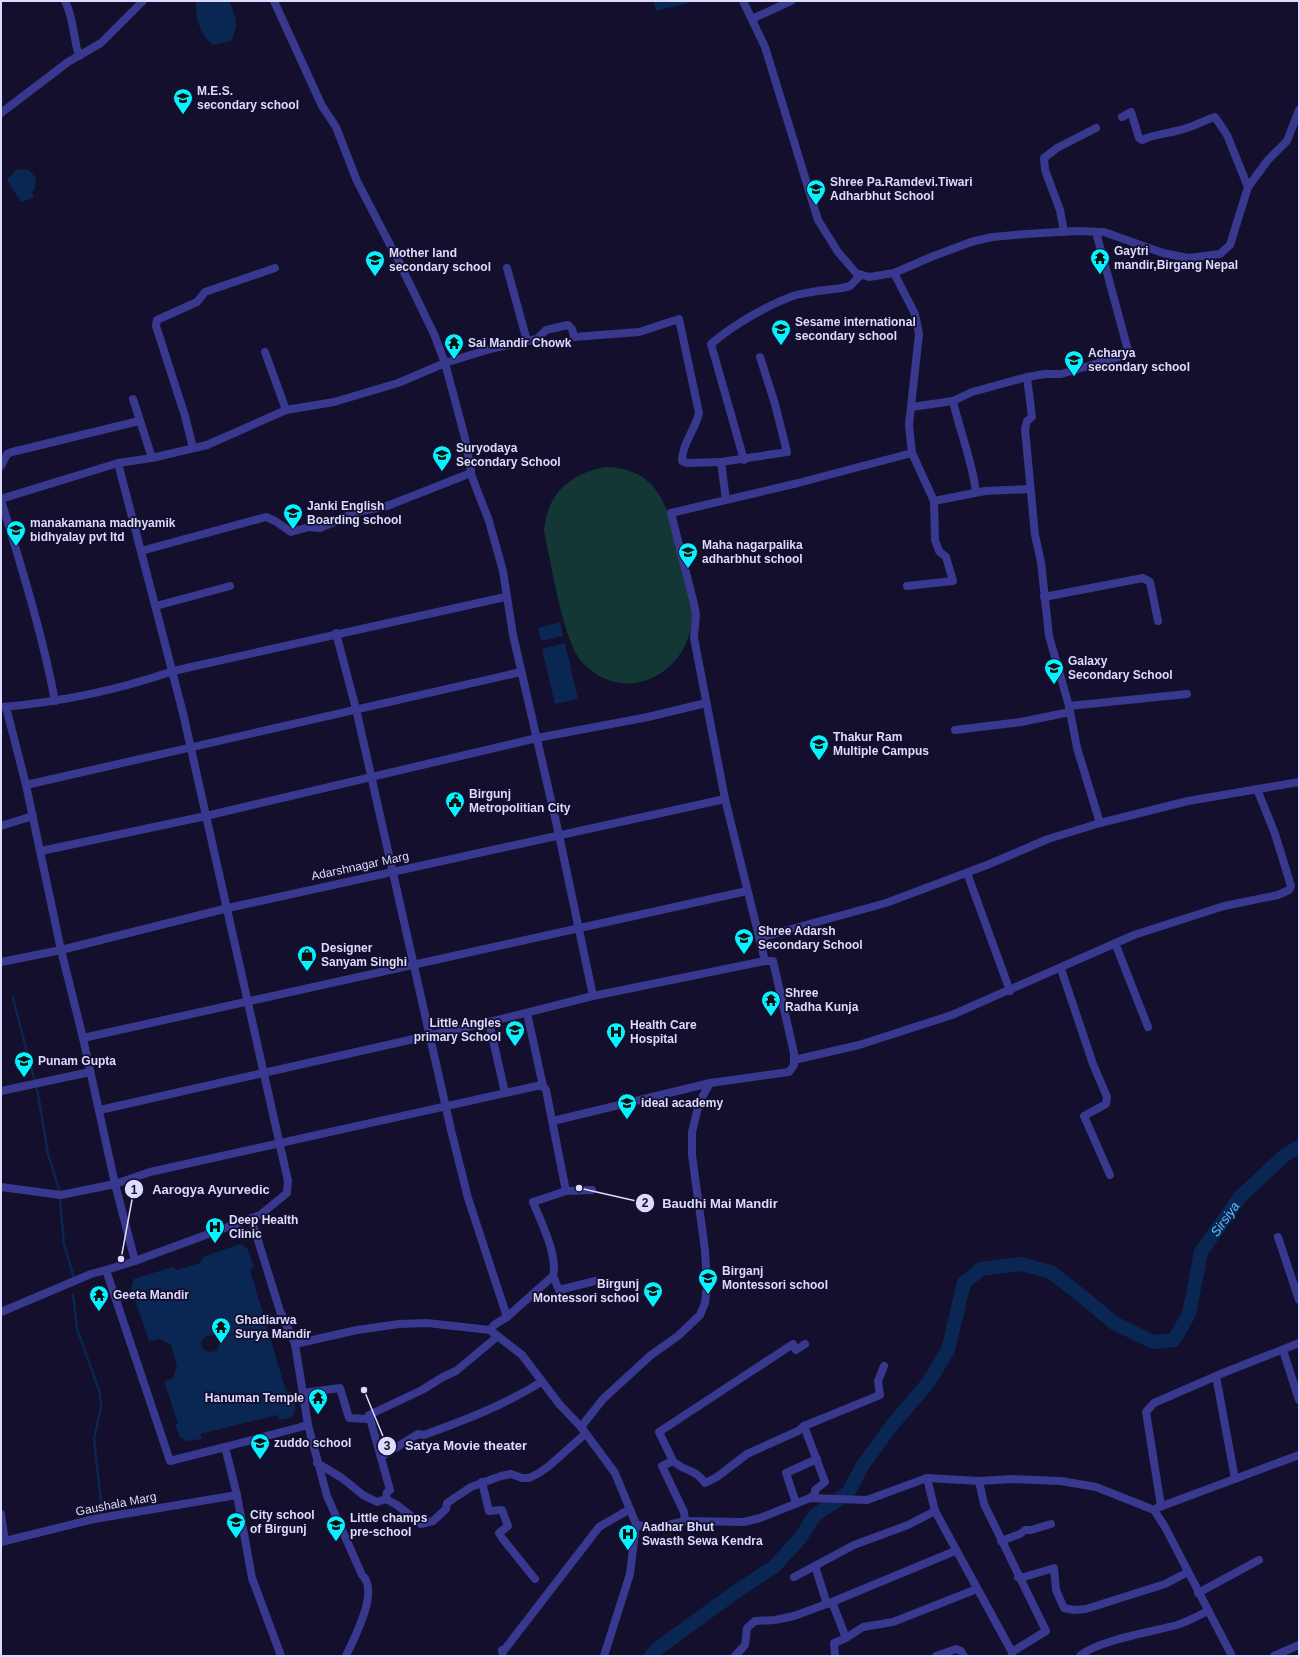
<svg xmlns="http://www.w3.org/2000/svg" width="1300" height="1657" font-family="Helvetica,sans-serif">
<style>
.green{fill:#123734}
.water{fill:#092752;fill-rule:evenodd}
.lines{fill:none;stroke-linecap:round;stroke-linejoin:round}
.stream{stroke:#092752;stroke-width:2.5}
.river{stroke:#092752;stroke-width:14}
.minor{stroke:#38388e;stroke-width:8}
.labels{text-anchor:middle;stroke-width:3.5;stroke-linejoin:round;paint-order:stroke}
.poi-label{font-size:12px;font-weight:bold;fill:#dddbff;stroke:#130f2c;text-anchor:start}
.street-label{font-size:12px;fill:#dddbff;stroke:#130f2c}
.water-label{font-size:13px;font-style:italic;fill:#69c0ff;stroke:#130f2c}
.leader{fill:none;stroke:#dddbff;stroke-width:1.5}
.callout-dot{fill:#dddbff;stroke:#130f2c;stroke-width:1.5}
.mark-label{font-size:12px;text-anchor:middle;font-weight:bold;fill:#111}
.callout-label{font-size:13px;text-anchor:middle;font-weight:bold;fill:#dddbff;stroke:#130f2c;stroke-width:3.5;stroke-linejoin:round;paint-order:stroke}
</style>
<rect width="100%" height="100%" fill="#130f2c"/>
<path class="green" d="M605,467C658,468 668,506 678,550C683,570 687,590 692,610C695,671 626,710 582,662C563,641 551,562 544,531C547,494 569,474 605,467Z"/>
<g class="water">
<path d="M196,1H229C236,18 240,23 231,41L214,45C200,36 195,17 196,1Z"/>
<polygon points="653,1 692,1 692,2 656,11"/>
<polygon points="17,169 29,170 36,178 35,189 32,192 34,198 21,202 7,180"/>
<polygon points="560,622 563,636 541,641 538,628"/>
<polygon points="565,643 578,699 555,704 542,649"/>
<path d="M240,1244L247,1248L254,1266L250,1270L286,1391L291,1392L296,1410L291,1418L279,1420L278,1415L200,1434L202,1439L187,1441L180,1437L175,1425L178,1424L164,1381L172,1379L177,1367L171,1345L160,1339L149,1341L131,1288L134,1279L172,1267L177,1270L200,1263L203,1257ZM211,1335L218,1338L220,1343L216,1351L209,1352L203,1349L201,1342L205,1337Z"/>
</g>
<g class="lines">
<g class="stream">
<polyline points="13,998 38,1094 48,1154 59,1189 64,1244 74,1278"/>
<polyline points="73,1295 77,1329 100,1393 101,1407 94,1439 102,1511"/>
</g>
<path class="river" id="s1" d="M651,1656L657,1649L737,1591L775,1566L801,1537L815,1515L848,1493L863,1465L892,1425L928,1383L948,1350L964,1283L981,1269L1021,1264L1051,1272L1088,1301L1114,1323L1153,1342L1174,1340L1189,1314L1201,1252L1240,1197L1285,1155L1299,1147"/>
<g class="minor">
<path d="M65,1C74,18 73,38 79,56"/>
<polyline points="274,1 322,106 336,127 357,181 399,262 434,334 445,363 465,438 472,477 489,521 503,571 513,635 559,835 593,996"/>
<polyline points="743,1 765,47 818,220 838,252 856,273 869,277 894,273 931,257 971,242 992,237 1026,234 1075,231 1104,232 1163,253 1188,258 1220,254 1230,245 1248,187 1268,160 1287,141 1299,110"/>
<polyline points="752,19 791,1"/>
<polyline points="1,113 68,62 101,43 143,1"/>
<path d="M1122,117L1131,112L1139,138L1142,140C1153,135 1164,134 1176,131C1190,129 1202,121 1215,117L1227,135L1248,187"/>
<polyline points="1064,232 1060,210 1045,170 1044,158 1057,148 1096,128"/>
<polyline points="507,268 527,341"/>
<polyline points="894,273 915,314 919,334 909,425 912,453 934,501 985,491 1030,489"/>
<polyline points="265,352 286,410"/>
<polyline points="1027,377 1032,417 1027,421 1025,429 1035,535 1041,562 1049,636 1069,706 1077,748 1100,823"/>
<polyline points="133,399 152,458"/>
<path d="M953,401C960,432 972,460 976,492"/>
<polyline points="912,407 953,401 972,392 1027,377 1045,374 1061,374 1129,354 1096,232"/>
<polyline points="193,448 185,416 156,326 157,320 197,302 205,292 275,268"/>
<path d="M744,460L711,344C733,325 769,304 796,295C811,291 827,290 842,288L850,286L861,275"/>
<polyline points="1,466 7,454 12,452 139,421"/>
<path d="M1,499L118,463L152,458L207,445L286,410L334,402L398,383L445,363L490,349L537,339L546,330L568,325L572,329L574,337L639,332L679,319L699,413C695,430 682,444 682,461L687,463L721,462"/>
<path d="M1,500C21,566 42,632 55,701"/>
<polyline points="726,500 721,462 787,452 775,404 760,357"/>
<polyline points="141,551 266,517 275,521 291,532 309,527 320,528 357,512 387,506 471,473"/>
<polyline points="907,586 953,581 946,557 939,551 935,540 934,501"/>
<polyline points="1044,597 1143,578 1150,582 1158,621"/>
<polyline points="156,606 230,586"/>
<polyline points="336,633 356,709 451,1130 468,1198 507,1317"/>
<polyline points="1069,706 1187,694"/>
<path d="M3,707C60,702 118,690 173,671L505,597"/>
<polyline points="6,707 26,785 61,950 83,1038 115,1184 135,1261"/>
<polyline points="955,730 1021,722 1070,712"/>
<polyline points="26,785 521,672"/>
<polyline points="1,826 33,816"/>
<polyline points="41,851 206,816 537,738 648,717 706,703"/>
<polyline points="967,873 1010,991"/>
<polyline points="759,938 886,903 987,865 1048,839 1100,823 1188,801 1299,782"/>
<polyline points="1115,943 1148,1027"/>
<polyline points="1,962 61,950 228,908 725,799"/>
<polyline points="1061,969 1093,1064 1107,1097 1106,1104 1084,1116 1110,1175"/>
<polyline points="527,1013 543,1086"/>
<polyline points="489,1022 505,1093"/>
<polyline points="83,1038 747,891"/>
<polyline points="794,1060 859,1045 952,1015 1134,935 1224,906 1278,895 1289,890 1291,886 1275,834 1257,789"/>
<polyline points="1,1091 90,1072"/>
<polyline points="100,1110 489,1022 593,996 765,961"/>
<polyline points="553,1121 710,1083 789,1072 794,1065 794,1053 773,961 765,961 725,799 694,638 696,615 694,604 671,513 798,483 912,453"/>
<polyline points="1,1187 61,1195 115,1184 150,1172 537,1086 543,1086 546,1090 566,1191"/>
<path d="M251,1218L280,1311L295,1344L308,1425L327,1496L362,1575C380,1591 354,1638 346,1656"/>
<polyline points="1278,1237 1299,1300"/>
<polyline points="106,1270 135,1261 260,1215 287,1193 288,1181 183,713 118,463"/>
<polyline points="553,1276 559,1290 595,1281"/>
<polyline points="1,1312 91,1274 106,1270 170,1461 225,1447 237,1495 252,1578 281,1656"/>
<path d="M490,1330L494,1325L507,1317L553,1276C558,1255 541,1222 533,1202L566,1191L592,1190"/>
<polyline points="295,1344 357,1330 399,1324 427,1323 490,1330 522,1355 560,1405 581,1427 615,1473 636,1524 651,1529 685,1521 744,1522 760,1518 810,1498 867,1500 927,1478 979,1481 1012,1479 1061,1481 1096,1487 1154,1510 1165,1527 1232,1656"/>
<polyline points="1283,1350 1299,1400"/>
<polyline points="1216,1376 1235,1479"/>
<polyline points="303,1393 340,1388 349,1418 369,1419"/>
<polyline points="804,1426 880,1395 878,1381 884,1366"/>
<polyline points="581,1427 603,1399 651,1355 678,1336 700,1315 705,1303 707,1284 705,1250 692,1155 692,1132 699,1103 710,1083"/>
<polyline points="225,1447 308,1425"/>
<path d="M380,1454L384,1455L418,1434L424,1435C465,1420 505,1405 541,1382"/>
<path d="M673,1461C684,1472 695,1468 705,1483L717,1477L747,1454L798,1431L804,1426L825,1482L815,1490V1494L810,1498"/>
<polyline points="317,1463 342,1478 363,1495 377,1502 386,1499 397,1505 421,1524 433,1521 446,1509 447,1503 471,1487 501,1476 511,1474 522,1478 529,1478 539,1473 549,1466 585,1434"/>
<polyline points="927,1478 935,1511 1012,1652"/>
<polyline points="979,1481 984,1504 1046,1631 1012,1652 1012,1656"/>
<polyline points="482,1482 489,1511 502,1510 508,1526 499,1533 502,1538 535,1579"/>
<polyline points="386,1499 387,1492 390,1490 369,1415 422,1390 443,1377 456,1371 498,1336"/>
<polyline points="796,1503 786,1473 817,1459"/>
<polyline points="1161,1506 1146,1412 1154,1403 1223,1373 1299,1343"/>
<polyline points="1157,1508 1299,1455"/>
<polyline points="1,1514 5,1541"/>
<polyline points="685,1521 684,1512 662,1466 673,1461 659,1432 793,1344 796,1350 805,1344"/>
<polyline points="1001,1541 1020,1534 1025,1530 1031,1530 1051,1524"/>
<polyline points="1,1542 94,1519 237,1495"/>
<polyline points="815,1566 827,1604"/>
<polyline points="794,1577 854,1545 908,1525 935,1511"/>
<polyline points="1018,1577 1024,1577 1054,1568 1056,1590 1064,1608 1074,1610 1086,1609 1165,1584 1188,1572"/>
<polyline points="1198,1593 1259,1560"/>
<polyline points="846,1638 863,1627 893,1622 977,1589"/>
<polyline points="503,1656 502,1650 505,1649 599,1527 630,1509"/>
<polyline points="604,1656 630,1574 636,1524"/>
<polyline points="735,1656 745,1645 747,1628 755,1621 775,1620 794,1616 832,1602"/>
<polyline points="835,1656 834,1643 846,1638 832,1602 955,1551"/>
<polyline points="936,1656 956,1649 961,1651 964,1656"/>
<path d="M1080,1656C1096,1641 1154,1631 1177,1625C1187,1622 1198,1616 1208,1611"/>
<polyline points="1274,1656 1299,1645"/>
</g>
</g>
<defs>
<symbol id="school-pin" viewBox="-11 -11 22 30"><path d="M0 17L-7.5 6A9.5 9.5 0 1 1 7.5 6Z" fill="#07f2ff" stroke="#130f2c"/><path d="M0-5L7-2L0 1L-7-2ZM-4 1L0 2.5L4 1V4Q0 6-4 4Z" fill="#111"/></symbol>
<symbol id="temple-pin" viewBox="-11 -11 22 30"><path d="M0 17L-7.5 6A9.5 9.5 0 1 1 7.5 6Z" fill="#07f2ff" stroke="#130f2c"/><path d="M0-6L5-2H3V0L6.5 2.5H4V6H1.5V3h-3V6H-4V2.5H-6.5L-3 0V-2H-5Z" fill="#111"/></symbol>
<symbol id="university-pin" viewBox="-11 -11 22 30"><path d="M0 17L-7.5 6A9.5 9.5 0 1 1 7.5 6Z" fill="#07f2ff" stroke="#130f2c"/><path d="M0-5L7-2L0 1L-7-2ZM-4 1L0 2.5L4 1V4Q0 6-4 4Z" fill="#111"/></symbol>
<symbol id="civic-pin" viewBox="-11 -11 22 30"><path d="M0 17L-7.5 6A9.5 9.5 0 1 1 7.5 6Z" fill="#07f2ff" stroke="#130f2c"/><path d="M-.6-6.5H3V-4.5H.6V-3L4-1V1h2V6H-6V1h2V-1L-.6-3ZM-1.2 2.5V6h2.4V2.5Z" fill="#111"/></symbol>
<symbol id="shop-pin" viewBox="-11 -11 22 30"><path d="M0 17L-7.5 6A9.5 9.5 0 1 1 7.5 6Z" fill="#07f2ff" stroke="#130f2c"/><path d="M-5-2.5h2.3a2.7 3.5 0 0 1 5.4 0H5L5.5 6h-11ZM-1.5-2.5h3a1.5 2.3 0 0 0-3 0Z" fill="#111"/></symbol>
<symbol id="hospital-pin" viewBox="-11 -11 22 30"><path d="M0 17L-7.5 6A9.5 9.5 0 1 1 7.5 6Z" fill="#07f2ff" stroke="#130f2c"/><path d="M-5-5h3v3.5h4V-5h3V5h-3V1.5h-4V5h-3Z" fill="#111"/></symbol>
</defs>
<g fill-rule="evenodd">
<use href="#school-pin" x="172" y="87" width="22" height="30"/>
<use href="#school-pin" x="805" y="178" width="22" height="30"/>
<use href="#temple-pin" x="1089" y="247" width="22" height="30"/>
<use href="#school-pin" x="364" y="249" width="22" height="30"/>
<use href="#school-pin" x="770" y="318" width="22" height="30"/>
<use href="#temple-pin" x="443" y="332" width="22" height="30"/>
<use href="#school-pin" x="1063" y="349" width="22" height="30"/>
<use href="#school-pin" x="431" y="444" width="22" height="30"/>
<use href="#school-pin" x="282" y="502" width="22" height="30"/>
<use href="#school-pin" x="5" y="519" width="22" height="30"/>
<use href="#school-pin" x="677" y="541" width="22" height="30"/>
<use href="#school-pin" x="1043" y="657" width="22" height="30"/>
<use href="#university-pin" x="808" y="733" width="22" height="30"/>
<use href="#civic-pin" x="444" y="790" width="22" height="30"/>
<use href="#school-pin" x="733" y="927" width="22" height="30"/>
<use href="#shop-pin" x="296" y="944" width="22" height="30"/>
<use href="#temple-pin" x="760" y="989" width="22" height="30"/>
<use href="#school-pin" x="504" y="1019" width="22" height="30"/>
<use href="#hospital-pin" x="605" y="1021" width="22" height="30"/>
<use href="#school-pin" x="13" y="1050" width="22" height="30"/>
<use href="#school-pin" x="616" y="1092" width="22" height="30"/>
<use href="#hospital-pin" x="204" y="1216" width="22" height="30"/>
<use href="#school-pin" x="697" y="1267" width="22" height="30"/>
<use href="#school-pin" x="642" y="1280" width="22" height="30"/>
<use href="#temple-pin" x="88" y="1284" width="22" height="30"/>
<use href="#temple-pin" x="210" y="1316" width="22" height="30"/>
<use href="#temple-pin" x="307" y="1387" width="22" height="30"/>
<use href="#school-pin" x="249" y="1432" width="22" height="30"/>
<use href="#school-pin" x="225" y="1511" width="22" height="30"/>
<use href="#school-pin" x="325" y="1514" width="22" height="30"/>
<use href="#hospital-pin" x="617" y="1523" width="22" height="30"/>
</g>
<g class="labels">
<g class="poi-label">
<text x="197" y="95">M.E.S.<tspan x="197" dy="14">secondary school</tspan></text>
<text x="830" y="186">Shree Pa.Ramdevi.Tiwari<tspan x="830" dy="14">Adharbhut School</tspan></text>
<text x="1114" y="255">Gaytri<tspan x="1114" dy="14">mandir,Birgang Nepal</tspan></text>
<text x="389" y="257">Mother land<tspan x="389" dy="14">secondary school</tspan></text>
<text x="795" y="326">Sesame international<tspan x="795" dy="14">secondary school</tspan></text>
<text x="468" y="347">Sai Mandir Chowk</text>
<text x="1088" y="357">Acharya<tspan x="1088" dy="14">secondary school</tspan></text>
<text x="456" y="452">Suryodaya<tspan x="456" dy="14">Secondary School</tspan></text>
<text x="307" y="510">Janki English<tspan x="307" dy="14">Boarding school</tspan></text>
<text x="30" y="527">manakamana madhyamik<tspan x="30" dy="14">bidhyalay pvt ltd</tspan></text>
<text x="702" y="549">Maha nagarpalika<tspan x="702" dy="14">adharbhut school</tspan></text>
<text x="1068" y="665">Galaxy<tspan x="1068" dy="14">Secondary School</tspan></text>
<text x="833" y="741">Thakur Ram<tspan x="833" dy="14">Multiple Campus</tspan></text>
<text x="469" y="798">Birgunj<tspan x="469" dy="14">Metropolitian City</tspan></text>
<text x="758" y="935">Shree Adarsh<tspan x="758" dy="14">Secondary School</tspan></text>
<text x="321" y="952">Designer<tspan x="321" dy="14">Sanyam Singhi</tspan></text>
<text x="785" y="997">Shree<tspan x="785" dy="14">Radha Kunja</tspan></text>
<text x="501" y="1027" text-anchor="end">Little Angles<tspan x="501" dy="14">primary School</tspan></text>
<text x="630" y="1029">Health Care<tspan x="630" dy="14">Hospital</tspan></text>
<text x="38" y="1065">Punam Gupta</text>
<text x="641" y="1107">ideal academy</text>
<text x="229" y="1224">Deep Health<tspan x="229" dy="14">Clinic</tspan></text>
<text x="722" y="1275">Birganj<tspan x="722" dy="14">Montessori school</tspan></text>
<text x="639" y="1288" text-anchor="end">Birgunj<tspan x="639" dy="14">Montessori school</tspan></text>
<text x="113" y="1299">Geeta Mandir</text>
<text x="235" y="1324">Ghadiarwa<tspan x="235" dy="14">Surya Mandir</tspan></text>
<text x="304" y="1402" text-anchor="end">Hanuman Temple</text>
<text x="274" y="1447">zuddo school</text>
<text x="250" y="1519">City school<tspan x="250" dy="14">of Birgunj</tspan></text>
<text x="350" y="1522">Little champs<tspan x="350" dy="14">pre-school</tspan></text>
<text x="642" y="1531">Aadhar Bhut<tspan x="642" dy="14">Swasth Sewa Kendra</tspan></text>
</g>
<g class="street-label">
<text transform="translate(360 866) rotate(-12)" y="4">Adarshnagar Marg</text>
<text transform="translate(116 1504) rotate(-11)" y="4">Gaushala Marg</text>
</g>
<g class="water-label">
<text dy="5" stroke="none"><textPath href="#s1" startOffset="875">Sirsiya</textPath></text>
</g>
</g>
<path class="leader" d="M121 1259L134 1189M579 1188L645 1203M364 1390L387 1446"/>
<g class="callout-dot">
<circle cx="121" cy="1259" r="4"/>
<circle cx="579" cy="1188" r="4"/>
<circle cx="364" cy="1390" r="4"/>
<circle cx="134" cy="1189" r="10"/>
<circle cx="645" cy="1203" r="10"/>
<circle cx="387" cy="1446" r="10"/>
</g>
<g class="mark-label">
<text x="134" y="1194">1</text>
<text x="645" y="1207">2</text>
<text x="387" y="1450">3</text>
</g>
<g class="callout-label">
<text x="211" y="1194">Aarogya Ayurvedic</text>
<text x="720" y="1208">Baudhi Mai Mandir</text>
<text x="466" y="1450">Satya Movie theater</text>
</g>
<rect width="1300" height="1657" fill="none" stroke="#dddbff" stroke-width="4"/>
</svg>
